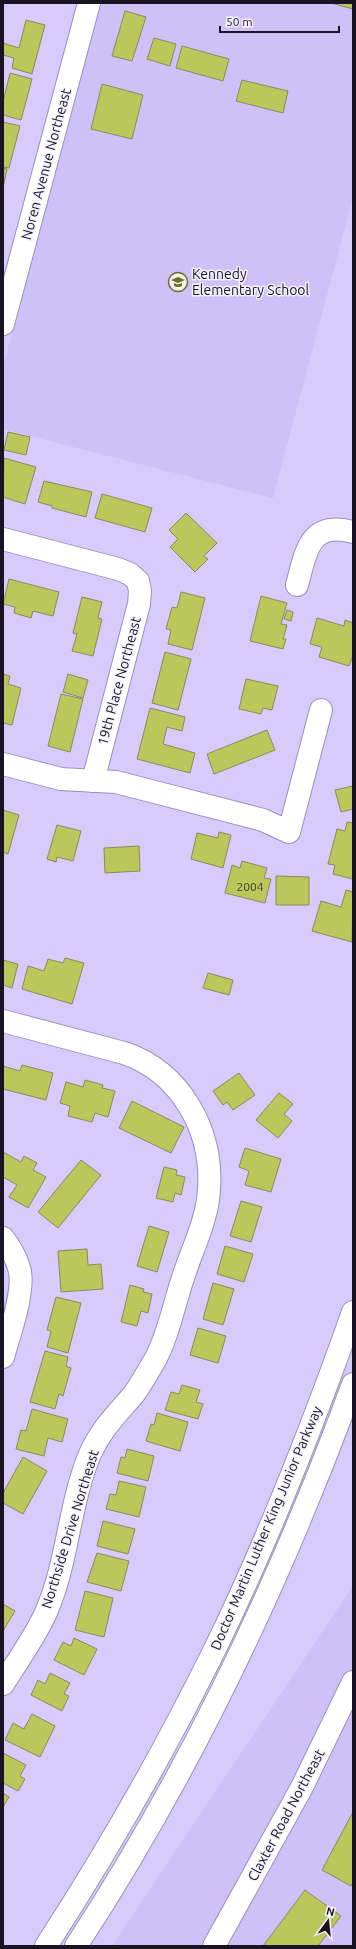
<svg xmlns="http://www.w3.org/2000/svg" width="356" height="1949" font-family="Ubuntu,sans-serif">
<style>
.built{fill:#cec1f7}
.building{fill:#b9c85b;stroke:#858c5e}
.lines{fill:none;stroke-linecap:round;stroke-linejoin:round}
.minor-casing{stroke:#9a8fbc;stroke-width:24}
.highway-casing{stroke:#9a8fbc;stroke-width:24}
.minor{stroke:#fff;stroke-width:22}
.highway{stroke:#fff;stroke-width:22}
.labels{text-anchor:middle;stroke-width:3;stroke-linejoin:round;paint-order:stroke}
.number-label{font-size:12px;fill:#404132}
.street-label{font-size:14px;fill:#181424;stroke:#f4f2fc}
.poi-label{font-size:14px;fill:#181424;stroke:#f4f2fc;text-anchor:start}
</style>
<rect width="100%" height="100%" fill="#d6cbfa"/>
<g class="built">
<polygon points="101,3 353,3 353,197 273,498 3,429 3,367"/>
<polygon points="353,1586 353,1946 112,1946"/>
</g>
<g class="building">
<polygon points="331,3 353,3 353,9"/>
<polygon points="125,11 146,17 132,61 112,56"/>
<polygon points="26,20 45,25 32,74 12,68 14,58 3,55 3,43 19,48"/>
<polygon points="154,38 176,44 170,66 147,59"/>
<polygon points="182,46 229,59 223,81 176,68"/>
<polygon points="10,73 32,79 21,120 3,115 3,102"/>
<polygon points="242,80 288,91 283,113 236,101"/>
<polygon points="102,84 143,95 132,139 91,129"/>
<polygon points="3,122 20,126 9,168 3,167"/>
<polygon points="3,168 7,169 3,188"/>
<polygon points="8,432 30,437 26,455 4,450"/>
<polygon points="4,458 36,467 25,504 3,497"/>
<polygon points="44,481 92,492 86,517 52,508 52,506 38,502"/>
<polygon points="102,494 152,508 145,532 95,518"/>
<polygon points="186,513 217,543 204,556 208,559 195,572 170,547 178,539 169,530"/>
<polygon points="9,579 59,592 53,616 33,611 31,618 14,613 15,607 3,604"/>
<polygon points="181,592 205,598 192,650 168,644 171,630 166,629 172,607 177,608"/>
<polygon points="261,596 287,603 281,624 287,625 283,639 286,639 283,649 250,641"/>
<polygon points="82,597 102,602 98,618 102,619 93,656 72,651 77,634 73,633"/>
<polygon points="287,610 293,612 291,621 284,619"/>
<polygon points="317,618 344,626 345,620 353,623 353,655 349,666 319,657 322,647 310,644"/>
<polygon points="165,652 191,659 178,710 152,703"/>
<polygon points="3,674 10,676 8,684 21,688 12,725 3,723"/>
<polygon points="68,674 88,680 83,698 63,692"/>
<polygon points="246,679 278,686 272,710 263,708 261,714 239,709"/>
<polygon points="61,694 83,699 70,752 48,746"/>
<polygon points="150,708 185,717 182,731 167,727 163,744 195,753 190,773 137,759"/>
<polygon points="267,730 275,750 214,774 207,754"/>
<polygon points="353,786 353,809 341,812 335,790"/>
<polygon points="3,810 19,815 8,854 3,852"/>
<polygon points="347,822 353,823 353,879 333,874 335,865 328,864 337,829 345,831"/>
<polygon points="57,825 81,831 73,861 57,857 56,862 47,859"/>
<polygon points="219,832 231,835 223,868 191,859 197,833 218,838"/>
<polygon points="139,846 140,871 105,873 104,848"/>
<polygon points="242,861 267,868 264,878 271,879 265,903 225,893 232,865 240,868"/>
<polygon points="276,876 309,877 309,905 276,905"/>
<polygon points="346,890 353,892 352,942 312,931 321,901 341,907"/>
<polygon points="65,958 84,963 72,1004 22,989 28,966 44,971 48,959 63,963"/>
<polygon points="3,960 18,964 12,988 3,985"/>
<polygon points="208,973 233,980 229,995 203,988"/>
<polygon points="22,1065 53,1073 46,1100 3,1089 3,1066 20,1071"/>
<polygon points="239,1073 255,1095 233,1110 227,1102 223,1105 213,1091"/>
<polygon points="85,1080 103,1085 102,1088 115,1091 108,1117 95,1113 92,1122 68,1116 70,1106 60,1103 66,1082 83,1087"/>
<polygon points="279,1093 293,1104 284,1114 292,1121 278,1138 256,1120"/>
<polygon points="132,1101 184,1127 171,1153 119,1128"/>
<polygon points="245,1148 281,1159 271,1192 245,1185 249,1171 239,1167"/>
<polygon points="3,1152 21,1162 24,1156 37,1163 33,1170 46,1177 28,1208 9,1197 17,1185 3,1177"/>
<polygon points="81,1160 101,1175 58,1228 38,1212"/>
<polygon points="164,1167 177,1170 176,1175 185,1177 181,1195 175,1193 173,1202 156,1198"/>
<polygon points="241,1201 262,1207 251,1242 230,1236"/>
<polygon points="149,1226 169,1232 157,1272 137,1266"/>
<polygon points="225,1246 253,1254 244,1282 217,1274"/>
<polygon points="87,1249 88,1265 101,1264 103,1289 61,1292 58,1251"/>
<polygon points="213,1283 234,1289 223,1325 203,1319"/>
<polygon points="130,1285 144,1289 143,1292 152,1294 148,1313 141,1311 137,1326 121,1322"/>
<polygon points="56,1297 81,1303 68,1353 47,1347 51,1331 47,1330"/>
<polygon points="198,1328 226,1336 218,1363 190,1355"/>
<polygon points="45,1351 68,1357 66,1366 71,1368 63,1396 59,1394 55,1409 30,1402"/>
<polygon points="182,1385 200,1390 196,1402 203,1404 198,1419 165,1410 171,1392 179,1394"/>
<polygon points="32,1409 68,1419 62,1442 48,1438 44,1456 16,1449 21,1430 26,1431"/>
<polygon points="157,1413 188,1422 180,1451 146,1441 151,1424 154,1425"/>
<polygon points="127,1449 154,1456 148,1481 117,1473 121,1457 125,1458"/>
<polygon points="23,1457 47,1471 23,1514 3,1503 3,1493"/>
<polygon points="119,1481 146,1487 139,1517 106,1509 110,1494 116,1495"/>
<polygon points="103,1521 135,1529 128,1554 97,1546"/>
<polygon points="97,1553 129,1561 121,1591 87,1582"/>
<polygon points="85,1591 113,1598 104,1637 75,1630"/>
<polygon points="3,1604 15,1611 3,1631"/>
<polygon points="74,1638 97,1649 84,1675 54,1660 63,1642 71,1646"/>
<polygon points="50,1673 70,1683 64,1694 69,1696 62,1711 31,1695 38,1680 45,1684"/>
<polygon points="32,1714 55,1726 40,1757 5,1740 13,1723 24,1729"/>
<polygon points="3,1753 26,1765 20,1776 25,1779 18,1791 3,1783"/>
<polygon points="3,1793 9,1797 3,1807"/>
<polygon points="353,1812 353,1882 351,1886 322,1870"/>
<polygon points="305,1890 341,1916 318,1946 263,1946"/>
</g>
<g class="lines">
<defs>
<g id="minor">
<polyline points="3,324 89,3"/>
<polyline points="3,539 118,569 130,574 138,581 140,591 139,604 93,781"/>
<path d="M297,585C306,552 309,520 353,532"/>
<polyline points="3,764 61,779 116,782 263,820 289,832 321,710"/>
<path d="M3,1021L124,1053C181,1072 213,1131 209,1189C208,1218 193,1247 184,1275C174,1303 169,1334 155,1360C148,1371 142,1383 134,1394C117,1414 101,1429 90,1454C69,1504 68,1561 47,1610C37,1634 17,1662 3,1684"/>
<path d="M3,1238C10,1247 16,1257 19,1268C26,1288 9,1336 3,1357"/>
<polyline points="214,1946 302,1787 353,1682"/>
</g>
<g id="highway">
<path d="M46,1946C107,1852 163,1754 213,1653C267,1543 312,1428 353,1312"/>
<path d="M76,1946C191,1771 281,1580 353,1384"/>
</g>
</defs>
<use href="#minor" class="minor-casing"/>
<use href="#highway" class="highway-casing"/>
<use href="#minor" class="minor"/>
<use href="#highway" class="highway"/>
</g>
<defs>
<symbol id="school-ring" viewBox="-11 -11 22 22"><circle r="9.5" fill="#f4f2fc" stroke="#68721b" stroke-width="1.5"/><path d="M0-5L7-2L0 1L-7-2ZM-4 1L0 2.5L4 1V4Q0 6-4 4Z" fill="#68721b"/></symbol>
</defs>
<g fill-rule="evenodd">
<use href="#school-ring" x="167" y="271" width="22" height="22"/>
</g>
<g class="labels">
<g class="number-label">
<text x="250" y="891">2004</text>
</g>
<g class="street-label">
<text transform="translate(46 164) rotate(-75)" y="5">Noren Avenue Northeast</text>
<text transform="translate(119 681) rotate(-75)" y="5">19th Place Northeast</text>
<text transform="translate(266 1528) rotate(-67)" y="5">Doctor Martin Luther King Junior Parkway</text>
<text transform="translate(70 1529) rotate(-73)" y="5">Northside Drive Northeast</text>
<text transform="translate(286 1815) rotate(-62)" y="5">Claxter Road Northeast</text>
</g>
<g class="poi-label">
<text x="192" y="279">Kennedy<tspan x="192" dy="16">Elementary School</tspan></text>
</g>
</g>
<rect width="356" height="1949" fill="none" stroke="#181424" stroke-width="8"/>
<g transform="translate(328 1921) rotate(15)" stroke="#f4f2fc" stroke-width="3" paint-order="stroke">
<path d="M0-3L7 15L0 10L-7 15Z" fill="#181424"/>
<text y="-6" font-size="11" font-weight="bold" text-anchor="middle" fill="#181424">N</text>
</g>
<path d="M220 26v6h119v-6" fill="none" stroke="#181424" stroke-width="2"/>
<text x="226" y="26" font-size="12" fill="#181424" stroke="#f4f2fc" stroke-width="3" paint-order="stroke">50 m</text>
</svg>
